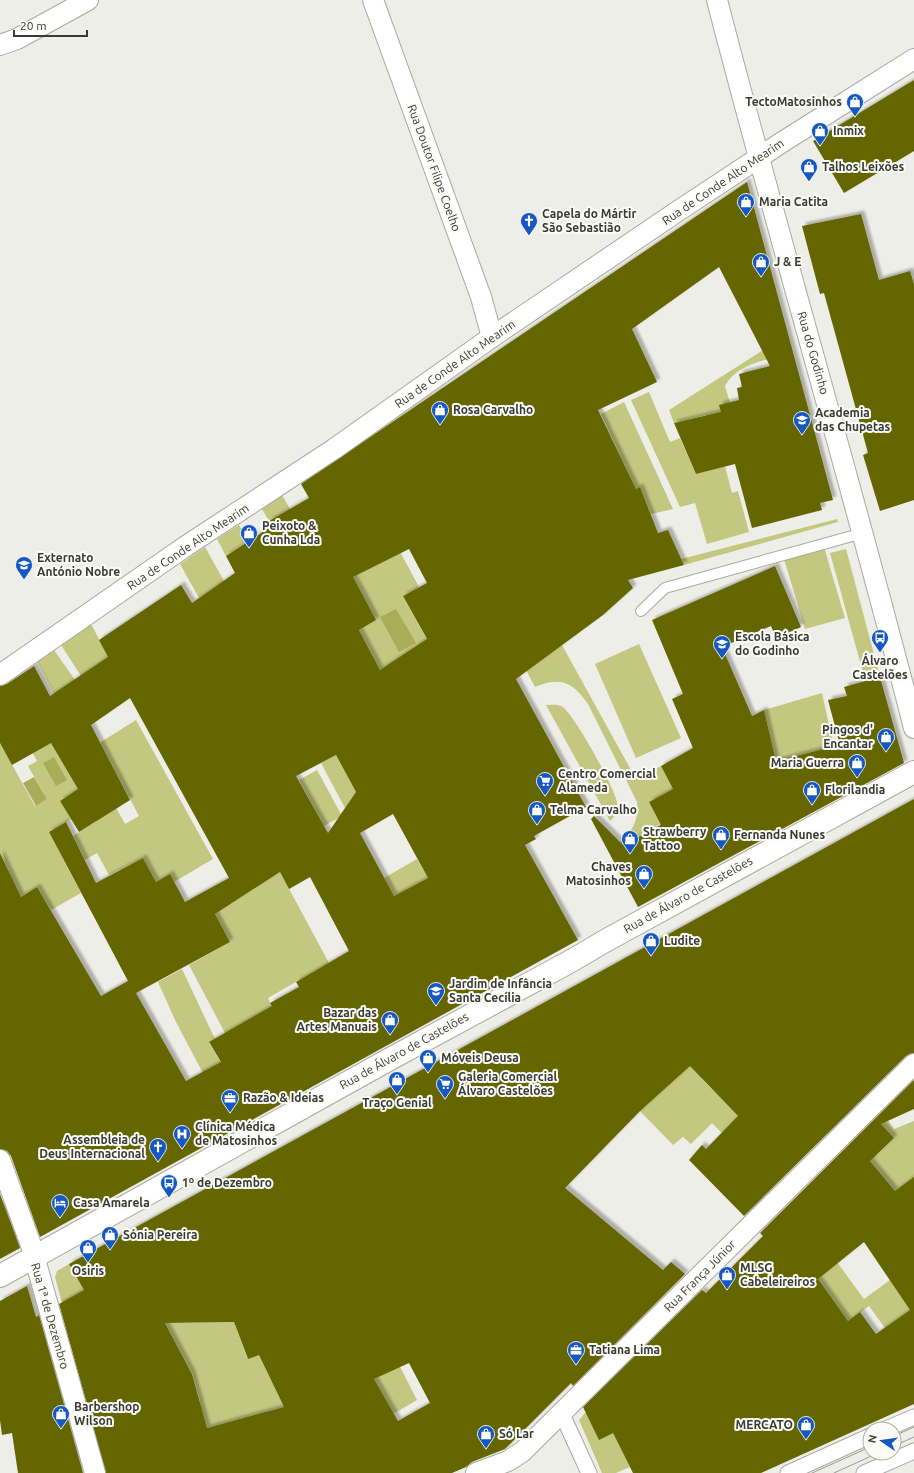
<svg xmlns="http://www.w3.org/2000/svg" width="914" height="1473" font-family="Ubuntu,sans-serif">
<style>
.green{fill:#c4c77f}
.water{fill:#aaad58}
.building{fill:#656600;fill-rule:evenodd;filter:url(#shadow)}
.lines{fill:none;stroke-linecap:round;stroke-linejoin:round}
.service-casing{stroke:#a8a9a3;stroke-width:12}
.pedestrian-casing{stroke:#a8a9a3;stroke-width:17}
.minor-casing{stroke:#a8a9a3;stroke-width:22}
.tertiary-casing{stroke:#a8a9a3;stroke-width:24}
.service{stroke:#fff;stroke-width:10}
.pedestrian{stroke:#fff;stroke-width:15}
.minor{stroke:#fff;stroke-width:20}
.tertiary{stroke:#fff;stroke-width:22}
.tram{stroke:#9a9a95;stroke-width:1}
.labels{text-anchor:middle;stroke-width:4;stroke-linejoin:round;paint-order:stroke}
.poi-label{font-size:12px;font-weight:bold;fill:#393936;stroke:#fbfcf5;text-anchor:start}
.street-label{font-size:12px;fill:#393936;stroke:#fbfcf5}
</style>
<defs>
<filter id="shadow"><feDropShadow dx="3.5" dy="-3.5" stdDeviation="1" flood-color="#0004"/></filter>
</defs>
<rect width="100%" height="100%" fill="#eeeee8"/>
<g class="green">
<path d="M787,335L793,353C769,360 738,362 725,386L730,403L746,405L711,437L706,415L674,423L669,410Z"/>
<polygon points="649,392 670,442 680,438 696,474 725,466 732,493 738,491 749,532 707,544 695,503 680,507 631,400"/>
<polygon points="624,402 673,509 651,514 640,487 636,489 601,414"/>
<polygon points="282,495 290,509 269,521 262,509"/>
<polygon points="837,519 838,522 684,565 681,559"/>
<polygon points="239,525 248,541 226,556 217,539"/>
<polygon points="391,535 419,587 403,596 445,673 403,669 397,658 387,681 380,669 357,682 350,668 373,656 359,630 376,620 369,607 363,610 349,570"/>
<polygon points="205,547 224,581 199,598 180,564"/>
<polygon points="824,547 845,618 805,629 784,559"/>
<polygon points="846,549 879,673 864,676 830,553"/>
<polygon points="91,624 125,688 81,676 61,645"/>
<polygon points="639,644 681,738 636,758 595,664"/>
<path d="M562,645L636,779L661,766L673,789L649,802L660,823L623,845L620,842C633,831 639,819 637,802L588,704C573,682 561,676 535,687L526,670Z"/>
<polygon points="54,650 75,680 78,789 60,801 71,819 49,832 81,893 51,910 37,887 0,910 0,876 9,871 0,853 0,743 35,806 47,799 28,766 37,761 28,745 62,709 37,661"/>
<polygon points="822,693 834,747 776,761 764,710"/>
<path d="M546,705C550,705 557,704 561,706C573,711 615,789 617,802C618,810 616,816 610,821Z"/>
<polygon points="136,720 213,859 174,882 170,874 156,882 143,858 109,875 97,853 85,860 73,836 97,821 89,758 125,824 139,816 101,744 101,742"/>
<polygon points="336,755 356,792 345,808 321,763"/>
<polygon points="317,770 342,816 324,826 299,780"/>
<polygon points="417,859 428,878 394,896 384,878"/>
<polygon points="280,872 329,963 268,998 279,1021 276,1024 310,1088 308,1089 225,1033 189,965 230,942 215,914"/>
<polygon points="182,969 215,1039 209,1043 226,1071 205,1077 176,1022 158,982"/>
<polygon points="707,1050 702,1079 742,1120 726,1137 712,1123 691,1144 683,1137 673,1145 640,1111"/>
<polygon points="885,1116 894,1129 914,1121 914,1178 895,1191 856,1144 862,1138 877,1155 894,1138 879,1122"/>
<polygon points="826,1247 864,1299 890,1280 910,1310 885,1328 869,1306 848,1321 811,1288"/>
<polygon points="69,1264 84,1290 62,1303 55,1277 57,1271"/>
<polygon points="234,1322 247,1358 259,1355 284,1407 181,1435 200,1401 192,1373 165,1323"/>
<polygon points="394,1355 417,1400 393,1414 374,1379"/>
<polygon points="586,1412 613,1433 630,1467 616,1473 602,1473 579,1420"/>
</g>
<g class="water">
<polygon points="396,609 416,643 399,652 380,617"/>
<polygon points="54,757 67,780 56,786 43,763"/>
<polygon points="34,777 47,799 36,806 23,783"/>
</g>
<g class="building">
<polygon points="914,80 914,151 844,193 813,141"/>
<path d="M747,182L833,500L820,503L822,510L752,528L735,464L696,474L674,423L721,412L719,405L739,400L737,388L742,387L739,374L770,366L719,267L632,329L657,382L598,410L636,489L640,487L658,533L668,530L684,565L628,580L633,588L603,615L516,679L586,807L534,836L536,839L525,845L578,940L40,1237L11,1156L7,1151L0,1149V853L21,897L37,887L101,996L128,981L49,832L66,822L96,883L143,858L156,882L170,874L185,902L229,878L130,698L91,725L130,800L79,832L60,801L78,789L51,743L12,765L0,743V686L7,684L34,666L50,696L108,657L99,640L181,585L192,603L235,573L226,556L272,526L269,521L309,498L301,484ZM409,549L427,583L403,596L427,639L380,670L359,630L376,620L353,577ZM336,755L356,792L328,833L296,776ZM393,814L428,878L394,896L360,833ZM280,872L289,889L310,877L349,951L296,982L299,987L270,1003L272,1006L209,1042L221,1062L186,1081L136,993L230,942L215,914Z"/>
<polygon points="861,214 879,280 910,271 914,284 914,500 880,511 863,455 868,453 824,293 820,294 802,226"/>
<polygon points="775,566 801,627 776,638 771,626 722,647 752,716 764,710 776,761 840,745 828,700 847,696 844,687 880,677 904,763 638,907 591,819 594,816 623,845 661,825 649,802 673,789 661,766 693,748 672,699 683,694 652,620"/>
<path d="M914,799V1053L906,1056L744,1216L689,1160L702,1145L706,1149L738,1116L690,1066L639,1112L565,1188L663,1270L671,1262L685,1274L573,1386L571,1383L505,1449L472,1462L466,1467L452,1473H106L59,1304L84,1290L69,1264ZM234,1322L248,1359L259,1355L284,1407L207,1428L192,1374L165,1323ZM409,1363L430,1403L398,1421L374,1379Z"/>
<path d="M914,1080V1109L881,1124L894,1138L870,1161L895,1191L914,1177V1404L761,1473H633L613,1433L599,1440L583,1407L702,1290L706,1293L763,1236L760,1233ZM864,1242L910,1310L876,1334L860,1312L848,1321L818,1279Z"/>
<polygon points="0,1194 20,1248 0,1259"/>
<polygon points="27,1286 36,1317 39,1315 83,1473 18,1473 12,1433 2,1435 0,1420 0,1301"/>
</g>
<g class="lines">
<defs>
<polyline id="service" points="641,611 665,588 863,533"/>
<g id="pedestrian">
<polyline points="562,1414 589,1473"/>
<polyline points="886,1429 914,1417"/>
<polyline points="788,1473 870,1436"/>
<polyline points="864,1473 914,1451"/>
</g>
<g id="minor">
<polyline points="373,0 481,297 492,337"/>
<path d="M717,0C780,244 852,484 914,728"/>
<polyline points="0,45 17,39 88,0"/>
<polyline points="0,675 186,546 334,449 492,337 678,211 784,141 914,59"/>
<polyline points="0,1160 31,1245 95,1473"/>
<polyline points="476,1473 508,1461 522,1452 914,1064"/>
</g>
<polyline id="tertiary" points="0,1276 390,1059 571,961 605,941 914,772"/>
</defs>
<use href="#service" class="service-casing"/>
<use href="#pedestrian" class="pedestrian-casing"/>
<use href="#minor" class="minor-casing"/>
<use href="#tertiary" class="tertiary-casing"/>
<use href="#service" class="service"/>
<use href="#pedestrian" class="pedestrian"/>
<use href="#minor" class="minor"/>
<use href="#tertiary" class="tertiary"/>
<g class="tram">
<polyline points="894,1436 914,1427"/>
<polyline points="894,1446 914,1437"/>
<polyline points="812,1473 870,1447"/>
<polyline points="834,1473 878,1453"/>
</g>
</g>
<defs>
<symbol id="shop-pin" viewBox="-11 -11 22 30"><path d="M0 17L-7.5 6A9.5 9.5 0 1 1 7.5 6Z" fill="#1658c3" stroke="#fbfcf5"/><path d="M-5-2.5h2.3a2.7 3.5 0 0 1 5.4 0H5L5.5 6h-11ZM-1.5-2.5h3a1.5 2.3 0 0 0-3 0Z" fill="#fff"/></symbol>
<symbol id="church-pin" viewBox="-11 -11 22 30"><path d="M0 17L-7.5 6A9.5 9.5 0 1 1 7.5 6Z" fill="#1658c3" stroke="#fbfcf5"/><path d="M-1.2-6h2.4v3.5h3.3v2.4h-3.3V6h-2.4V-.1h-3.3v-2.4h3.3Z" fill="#fff"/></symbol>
<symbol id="school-pin" viewBox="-11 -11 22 30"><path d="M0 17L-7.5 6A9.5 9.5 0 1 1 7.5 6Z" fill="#1658c3" stroke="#fbfcf5"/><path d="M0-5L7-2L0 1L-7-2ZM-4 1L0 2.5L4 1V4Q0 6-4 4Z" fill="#fff"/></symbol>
<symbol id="bus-pin" viewBox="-11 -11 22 30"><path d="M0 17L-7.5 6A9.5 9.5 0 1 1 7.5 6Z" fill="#1658c3" stroke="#fbfcf5"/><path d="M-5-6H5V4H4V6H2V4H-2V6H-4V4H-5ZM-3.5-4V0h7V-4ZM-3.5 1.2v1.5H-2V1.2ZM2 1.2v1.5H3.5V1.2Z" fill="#fff"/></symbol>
<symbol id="supermarket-pin" viewBox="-11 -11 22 30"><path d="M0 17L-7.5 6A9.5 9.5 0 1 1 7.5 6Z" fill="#1658c3" stroke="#fbfcf5"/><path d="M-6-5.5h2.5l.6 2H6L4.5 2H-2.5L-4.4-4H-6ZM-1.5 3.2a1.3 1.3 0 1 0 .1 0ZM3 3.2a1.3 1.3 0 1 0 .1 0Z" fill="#fff"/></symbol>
<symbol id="office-pin" viewBox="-11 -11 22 30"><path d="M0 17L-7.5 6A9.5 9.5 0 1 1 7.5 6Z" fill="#1658c3" stroke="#fbfcf5"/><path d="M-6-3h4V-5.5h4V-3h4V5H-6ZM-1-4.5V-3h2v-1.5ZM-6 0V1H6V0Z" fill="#fff"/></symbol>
<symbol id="hospital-pin" viewBox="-11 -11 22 30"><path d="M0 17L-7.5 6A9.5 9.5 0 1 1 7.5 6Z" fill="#1658c3" stroke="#fbfcf5"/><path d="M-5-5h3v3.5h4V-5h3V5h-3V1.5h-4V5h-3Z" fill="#fff"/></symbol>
<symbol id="hotel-pin" viewBox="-11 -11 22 30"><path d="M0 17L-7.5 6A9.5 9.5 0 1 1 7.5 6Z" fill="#1658c3" stroke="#fbfcf5"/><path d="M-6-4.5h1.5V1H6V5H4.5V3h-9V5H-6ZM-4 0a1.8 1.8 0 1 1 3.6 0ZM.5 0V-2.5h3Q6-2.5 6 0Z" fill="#fff"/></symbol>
</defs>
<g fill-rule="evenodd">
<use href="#shop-pin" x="845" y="92" width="20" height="27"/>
<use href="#shop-pin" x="810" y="121" width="20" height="27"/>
<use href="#shop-pin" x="799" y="157" width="20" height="27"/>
<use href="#shop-pin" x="736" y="192" width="20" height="27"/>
<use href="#church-pin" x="519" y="211" width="20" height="27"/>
<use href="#shop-pin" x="751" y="252" width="20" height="27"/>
<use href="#shop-pin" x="430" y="400" width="20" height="27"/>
<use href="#school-pin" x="792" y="410" width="20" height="27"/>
<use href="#shop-pin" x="239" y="523" width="20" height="27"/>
<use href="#school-pin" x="14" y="555" width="20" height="27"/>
<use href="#bus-pin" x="870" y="628" width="20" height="27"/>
<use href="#school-pin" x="712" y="634" width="20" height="27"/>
<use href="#shop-pin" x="876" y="727" width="20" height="27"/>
<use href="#shop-pin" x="847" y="753" width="20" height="27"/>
<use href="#supermarket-pin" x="535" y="771" width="20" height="27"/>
<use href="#shop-pin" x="802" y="780" width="20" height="27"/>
<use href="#shop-pin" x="527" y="800" width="20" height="27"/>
<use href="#shop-pin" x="711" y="825" width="20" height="27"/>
<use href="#shop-pin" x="620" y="829" width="20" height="27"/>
<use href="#shop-pin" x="634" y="864" width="20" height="27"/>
<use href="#shop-pin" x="641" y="931" width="20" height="27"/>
<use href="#school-pin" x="426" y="981" width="20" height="27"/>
<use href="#shop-pin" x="380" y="1010" width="20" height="27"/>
<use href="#shop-pin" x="418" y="1048" width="20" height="27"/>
<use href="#shop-pin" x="387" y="1070" width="20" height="27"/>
<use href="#supermarket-pin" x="435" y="1074" width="20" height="27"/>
<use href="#office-pin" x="220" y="1088" width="20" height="27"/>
<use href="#hospital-pin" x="172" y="1124" width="20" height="27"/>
<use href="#church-pin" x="148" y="1137" width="20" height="27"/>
<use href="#bus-pin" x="159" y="1173" width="20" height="27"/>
<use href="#hotel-pin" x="50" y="1193" width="20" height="27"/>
<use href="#shop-pin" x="100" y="1225" width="20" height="27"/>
<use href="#shop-pin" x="78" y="1238" width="20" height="27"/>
<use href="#shop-pin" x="717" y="1265" width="20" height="27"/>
<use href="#office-pin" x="566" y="1340" width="20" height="27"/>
<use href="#shop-pin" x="51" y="1404" width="20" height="27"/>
<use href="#shop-pin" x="796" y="1415" width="20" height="27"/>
<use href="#shop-pin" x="476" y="1424" width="20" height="27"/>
</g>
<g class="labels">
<g class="poi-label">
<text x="842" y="106" text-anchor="end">TectoMatosinhos</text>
<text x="833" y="135">Inmix</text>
<text x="822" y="171">Talhos Leixões</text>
<text x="759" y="206">Maria Catita</text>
<text x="542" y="218">Capela do Mártir<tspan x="542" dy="14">São Sebastião</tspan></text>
<text x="774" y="266">J &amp; E</text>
<text x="453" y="414">Rosa Carvalho</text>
<text x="815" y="417">Academia<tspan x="815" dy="14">das Chupetas</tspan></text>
<text x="262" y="530">Peixoto &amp;<tspan x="262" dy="14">Cunha Lda</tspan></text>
<text x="37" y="562">Externato<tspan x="37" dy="14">António Nobre</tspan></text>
<text x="735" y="641">Escola Básica<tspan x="735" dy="14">do Godinho</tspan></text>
<text x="880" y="665" text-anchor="middle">Álvaro<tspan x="880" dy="14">Castelões</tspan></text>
<text x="873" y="734" text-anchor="end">Pingos d'<tspan x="873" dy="14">Encantar</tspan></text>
<text x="844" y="767" text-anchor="end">Maria Guerra</text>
<text x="558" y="778">Centro Comercial<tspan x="558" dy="14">Alameda</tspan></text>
<text x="825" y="794">Florilandia</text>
<text x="550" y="814">Telma Carvalho</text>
<text x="643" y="836">Strawberry<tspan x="643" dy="14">Tattoo</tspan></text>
<text x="734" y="839">Fernanda Nunes</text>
<text x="631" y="871" text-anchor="end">Chaves<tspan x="631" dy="14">Matosinhos</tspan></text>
<text x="664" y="945">Ludite</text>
<text x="449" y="988">Jardim de Infância<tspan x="449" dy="14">Santa Cecília</tspan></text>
<text x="377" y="1017" text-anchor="end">Bazar das<tspan x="377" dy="14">Artes Manuais</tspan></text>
<text x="441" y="1062">Móveis Deusa</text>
<text x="458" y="1081">Galeria Comercial<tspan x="458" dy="14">Álvaro Castelões</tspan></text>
<text x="243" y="1102">Razão &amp; Ideias</text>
<text x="397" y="1107" text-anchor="middle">Traço Genial</text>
<text x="195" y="1131">Clínica Médica<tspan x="195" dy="14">de Matosinhos</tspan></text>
<text x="145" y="1144" text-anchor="end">Assembleia de<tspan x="145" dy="14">Deus Internacional</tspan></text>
<text x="182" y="1187">1º de Dezembro</text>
<text x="73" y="1207">Casa Amarela</text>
<text x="123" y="1239">Sónia Pereira</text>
<text x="740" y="1272">MLSG<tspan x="740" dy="14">Cabeleireiros</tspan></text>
<text x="88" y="1275" text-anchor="middle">Osiris</text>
<text x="589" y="1354">Tatiana Lima</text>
<text x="74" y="1411">Barbershop<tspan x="74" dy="14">Wilson</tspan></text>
<text x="793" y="1429" text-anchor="end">MERCATO</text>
<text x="499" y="1438">Só Lar</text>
</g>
<g class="street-label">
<text transform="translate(434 168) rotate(70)" y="4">Rua Doutor Filipe Coelho</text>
<text transform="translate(723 182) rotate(-34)" y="4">Rua de Conde Alto Mearim</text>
<text transform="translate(813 353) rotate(74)" y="4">Rua do Godinho</text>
<text transform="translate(455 364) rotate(-35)" y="4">Rua de Conde Alto Mearim</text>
<text transform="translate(188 547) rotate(-34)" y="4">Rua de Conde Alto Mearim</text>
<text transform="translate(688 895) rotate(-29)" y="4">Rua de Álvaro de Castelões</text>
<text transform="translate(404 1051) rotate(-29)" y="4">Rua de Álvaro de Castelões</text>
<text transform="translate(700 1276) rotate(-45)" y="4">Rua França Júnior</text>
<text transform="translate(50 1316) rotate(74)" y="4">Rua 1ª de Dezembro</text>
</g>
</g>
<g transform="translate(882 1441) rotate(283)"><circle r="19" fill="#fbfcf5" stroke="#adaea9"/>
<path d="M0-3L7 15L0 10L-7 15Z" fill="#1658c3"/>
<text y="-6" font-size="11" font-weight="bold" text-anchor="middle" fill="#393936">N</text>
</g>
<path d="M14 30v6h73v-6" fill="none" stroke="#393936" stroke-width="2"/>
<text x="20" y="30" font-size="12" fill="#393936" stroke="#fbfcf5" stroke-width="3" paint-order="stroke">20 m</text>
</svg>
